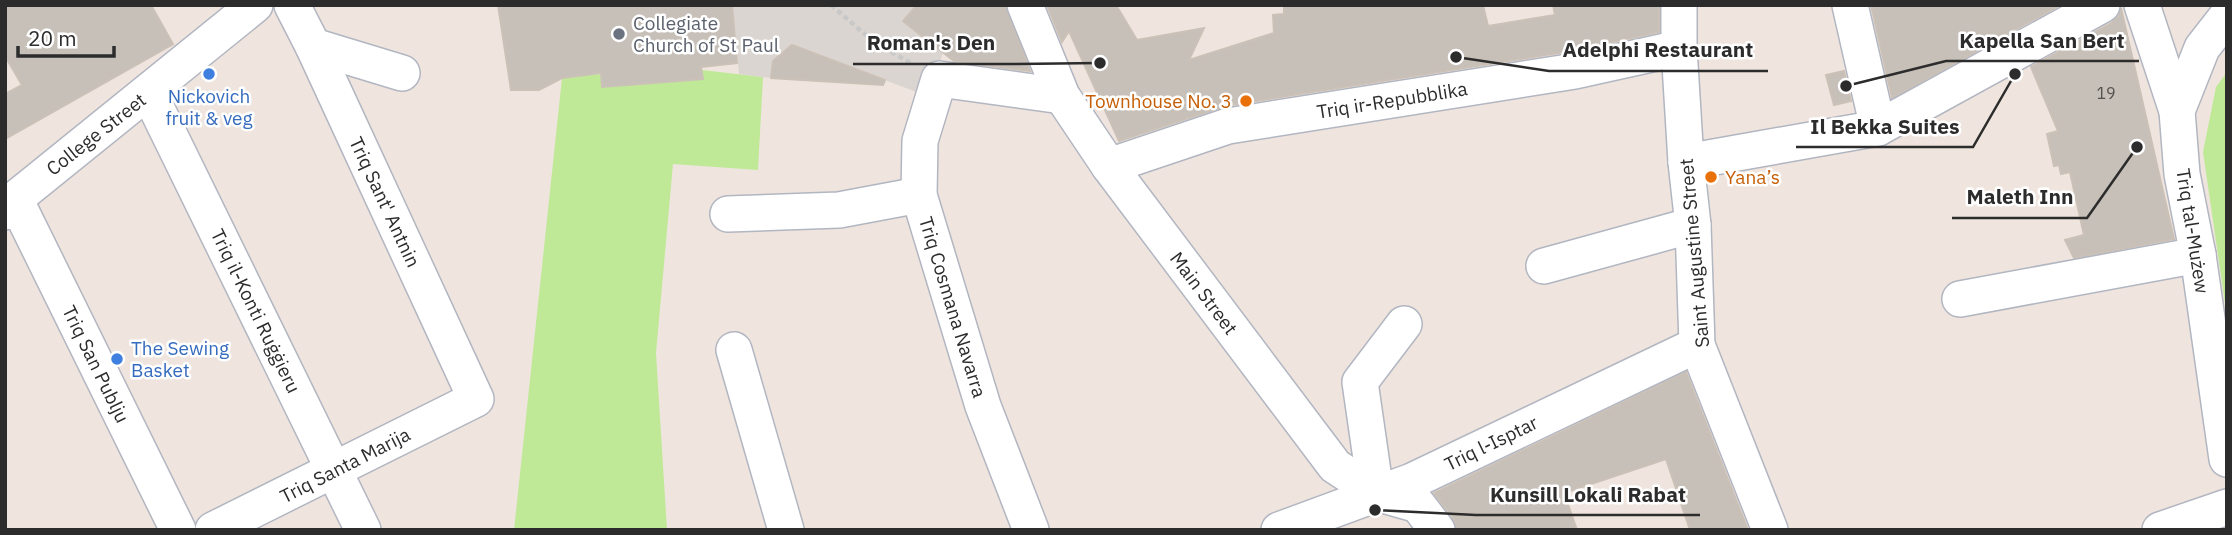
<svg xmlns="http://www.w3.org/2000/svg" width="2232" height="535" font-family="'IBM Plex Sans',sans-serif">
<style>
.green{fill:#bfe997}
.plaza{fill:#dbd5d1}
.building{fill:#c7c0b9;stroke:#cbc1b7;stroke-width:2}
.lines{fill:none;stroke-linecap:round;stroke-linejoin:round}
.minor-casing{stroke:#b2b6c1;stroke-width:38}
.path{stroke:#c8c8c8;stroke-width:4.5;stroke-dasharray:5 3.5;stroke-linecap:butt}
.minor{stroke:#fff;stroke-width:35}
.worship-dot{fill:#6b7280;stroke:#fff;stroke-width:2.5}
.shop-dot{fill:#3f7fe0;stroke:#fff;stroke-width:2.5}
.food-dot{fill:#e8710a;stroke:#fff;stroke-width:2.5}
.labels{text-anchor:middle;stroke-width:5;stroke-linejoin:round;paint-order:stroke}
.number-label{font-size:16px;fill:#53514f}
.worship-label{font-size:19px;fill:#5b616d;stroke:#fff;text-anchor:start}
.shop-label{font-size:19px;fill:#366cbe;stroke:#fff}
.street-label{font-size:19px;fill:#2c2c2c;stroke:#fff}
.food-label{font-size:19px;fill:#c56008;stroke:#fff;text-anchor:end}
.leader{fill:none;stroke:#2c2c2c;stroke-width:2.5}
.callout-dot{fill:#2c2c2c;stroke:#fff;stroke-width:2.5}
.callout-label{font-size:21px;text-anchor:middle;font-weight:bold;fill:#2c2c2c;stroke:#fff;stroke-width:5;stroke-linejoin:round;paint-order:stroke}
</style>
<rect width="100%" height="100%" fill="#efe5de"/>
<g class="green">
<polygon points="702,70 763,77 758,170 673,164 656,353 667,530 514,530 562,78 601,74 602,87 702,79"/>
<polygon points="2227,72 2227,317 2203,152 2216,87"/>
</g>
<polygon class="plaza" points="732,5 917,5 904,21 943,53 935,77 919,93 792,45 773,61 771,78 739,74"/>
<g class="building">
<polygon points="5,5 151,5 173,44 5,139 5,94 22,85 5,56"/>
<polygon points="498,5 732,5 737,63 701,67 703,79 602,87 601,73 562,78 539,90 511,90"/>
<polygon points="917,5 1005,5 1030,71 954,61 903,21"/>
<polygon points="1047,5 1116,5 1137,40 1204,28 1189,60 1274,33 1273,15 1284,14 1284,5 1483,5 1488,26 1555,15 1553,5 1659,5 1659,32 1571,51 1225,106 1119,141 1069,31 1062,42"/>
<polygon points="1871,5 2060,5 1892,98"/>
<polygon points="2121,8 2174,239 2074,258 2065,240 2084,235 2070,172 2061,174 2059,165 2054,166 2047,134 2058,131 2031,67 2112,23 2119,16"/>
<polygon points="792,45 885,80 883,85 771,78 773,61"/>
<polygon points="1844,71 1851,101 1834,105 1826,75"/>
<polygon points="1686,372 1748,530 1690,530 1666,459 1564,493 1577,530 1457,530 1453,518 1434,493"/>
</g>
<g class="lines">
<defs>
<g id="minor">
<polyline points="1025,5 1062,96 1109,166 1335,466 1376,493 1418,505 1437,530"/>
<polyline points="1679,5 1679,48 1686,162 1693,225 1697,345 1770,530"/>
<polyline points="1850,5 1878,128"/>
<polyline points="2142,5 2177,111"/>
<polyline points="2227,16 2202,48 2177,111 2182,174 2198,255 2227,459"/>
<polyline points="313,46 402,73"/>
<polyline points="149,93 363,530"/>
<polyline points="1686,162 1878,128 2102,5"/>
<polyline points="1109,166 1228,126 1575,71 1679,48"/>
<polyline points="15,199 178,530"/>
<polyline points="5,212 15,199 255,5"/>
<polyline points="728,214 839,210 919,195"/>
<polyline points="1544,266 1693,225"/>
<polyline points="1960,299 2198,255"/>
<polyline points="734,350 786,530"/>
<polyline points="1376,493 1360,382 1404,324"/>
<polyline points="213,530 476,399 313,46 292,5"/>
<polyline points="1031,530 983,406 919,195 920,141 939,79 1062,96"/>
<polyline points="1279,530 1412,481 1697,345"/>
<polyline points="2160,530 2227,507"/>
</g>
</defs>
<use href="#minor" class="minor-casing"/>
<polyline class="path" points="831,5 874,42 912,64"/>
<use href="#minor" class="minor"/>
</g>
<circle class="worship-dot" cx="619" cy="34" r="7"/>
<g class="shop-dot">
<circle cx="209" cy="74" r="7"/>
<circle cx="117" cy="359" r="7"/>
</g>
<g class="food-dot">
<circle cx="1246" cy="101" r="7"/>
<circle cx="1711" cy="177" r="7"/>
</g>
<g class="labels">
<g class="number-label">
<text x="2106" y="99">19</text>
</g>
<g class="worship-label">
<text x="633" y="30">Collegiate<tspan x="633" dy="22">Church of St Paul</tspan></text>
</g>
<g class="shop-label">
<text x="209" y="103">Nickovich<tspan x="209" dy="22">fruit &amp; veg</tspan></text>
<text x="131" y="355" text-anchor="start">The Sewing<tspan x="131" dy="22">Basket</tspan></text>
</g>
<g class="street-label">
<text transform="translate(1392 100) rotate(-9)" y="7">Triq ir-Repubblika</text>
<text transform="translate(96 134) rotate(-38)" y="7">College Street</text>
<text transform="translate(385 202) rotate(65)" y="7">Triq Sant' Antnin</text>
<text transform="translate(2193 231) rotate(81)" y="7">Triq tal-Mużew</text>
<text transform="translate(1694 253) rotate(-95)" y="7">Saint Augustine Street</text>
<text transform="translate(1204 293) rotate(53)" y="7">Main Street</text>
<text transform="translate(953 307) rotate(73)" y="7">Triq Cosmana Navarra</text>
<text transform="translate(256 311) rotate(64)" y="7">Triq il-Konti Ruġġieru</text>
<text transform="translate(96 364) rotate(64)" y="7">Triq San Publju</text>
<text transform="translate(1491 443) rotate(-26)" y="7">Triq l-Isptar</text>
<text transform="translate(345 465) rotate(-27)" y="7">Triq Santa Marija</text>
</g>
<g class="food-label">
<text x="1232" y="108">Townhouse No. 3</text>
<text x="1725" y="184" text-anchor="start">Yana’s</text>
</g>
</g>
<path class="leader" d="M1846 86L1946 61H2139M1100 63L1009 64H853M1456 57L1549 71H1768M2015 74L1973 147H1796M2137 147L2087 218H1952M1375 510L1476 515H1700"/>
<g class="callout-dot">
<circle cx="1846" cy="86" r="7"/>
<circle cx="1100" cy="63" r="7"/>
<circle cx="1456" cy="57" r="7"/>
<circle cx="2015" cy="74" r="7"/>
<circle cx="2137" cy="147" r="7"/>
<circle cx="1375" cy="510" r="7"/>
</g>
<g class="callout-label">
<text x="2042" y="48">Kapella San Bert</text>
<text x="931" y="50">Roman's Den</text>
<text x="1658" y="57">Adelphi Restaurant</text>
<text x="1885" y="134">Il Bekka Suites</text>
<text x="2020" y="204">Maleth Inn</text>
<text x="1588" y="502">Kunsill Lokali Rabat</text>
</g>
<rect width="2232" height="535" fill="none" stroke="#2c2c2c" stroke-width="14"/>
<path d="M18 46v10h96v-10" fill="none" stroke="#2c2c2c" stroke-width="3.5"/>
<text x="28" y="46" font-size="21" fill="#2c2c2c" stroke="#ffffff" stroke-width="5" paint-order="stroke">20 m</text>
</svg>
